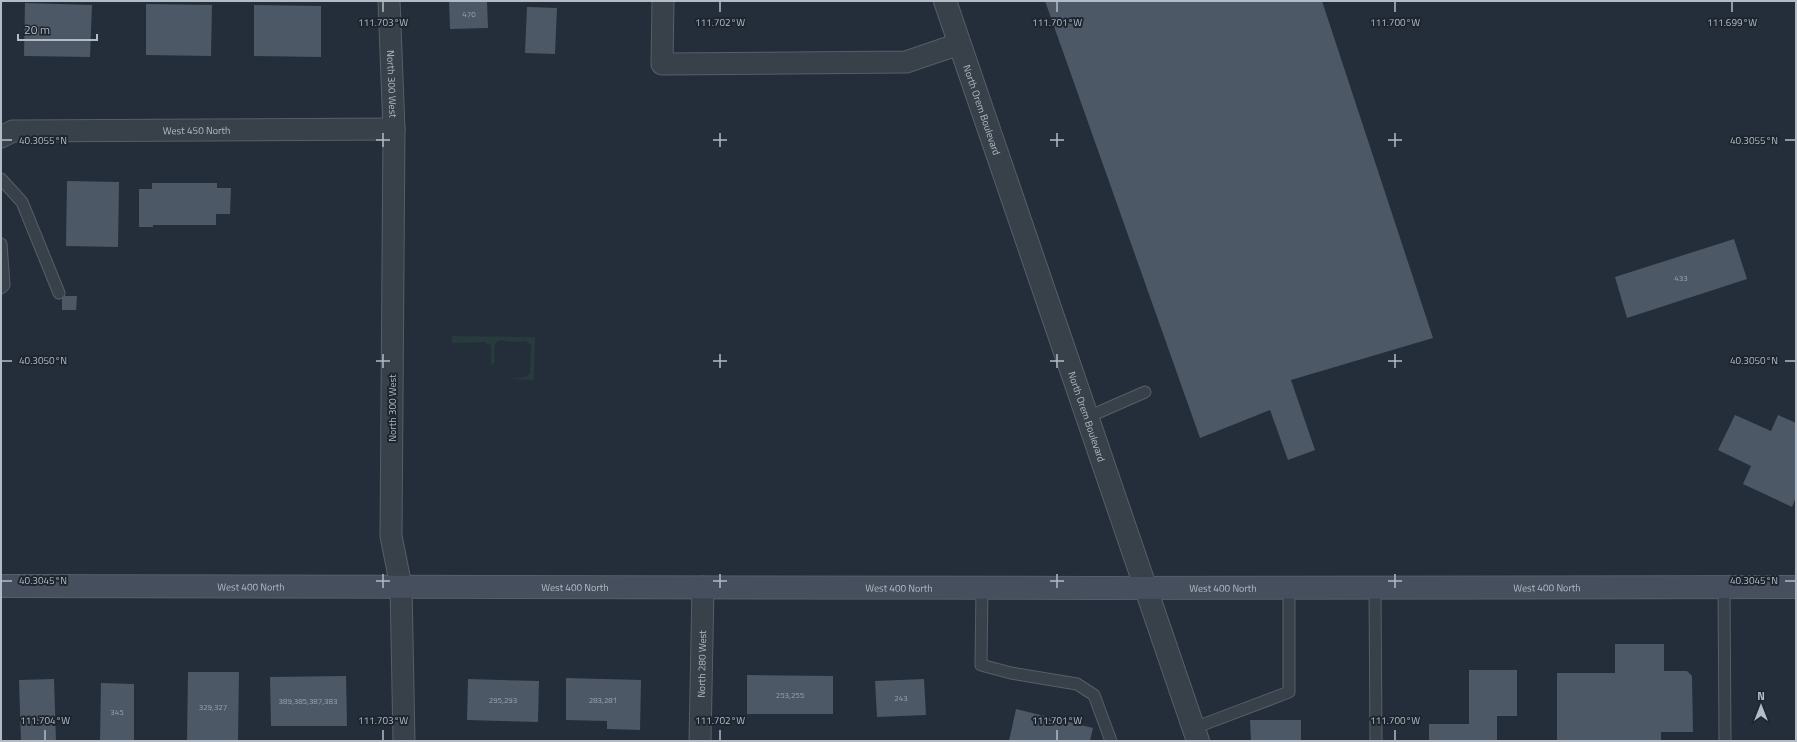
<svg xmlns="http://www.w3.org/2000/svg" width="1797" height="742" font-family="'Titillium Web',sans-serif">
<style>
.green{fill:#273b3c}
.building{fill:#4c5865}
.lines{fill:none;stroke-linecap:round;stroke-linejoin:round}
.service-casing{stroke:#565e68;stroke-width:13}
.minor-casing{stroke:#565e68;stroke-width:23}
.tertiary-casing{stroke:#565e68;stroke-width:24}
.secondary-casing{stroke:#565e68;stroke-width:24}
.service{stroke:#38404a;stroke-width:11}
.minor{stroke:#38404a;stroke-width:21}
.tertiary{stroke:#38404a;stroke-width:22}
.secondary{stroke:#464f5d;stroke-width:22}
.ticks{fill:none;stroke:#b3bbc6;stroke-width:1.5}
.labels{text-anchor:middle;stroke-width:4;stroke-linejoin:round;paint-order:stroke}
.number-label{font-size:8px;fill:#99a2ae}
.street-label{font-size:10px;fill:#b3bbc6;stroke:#1d252f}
.ticks-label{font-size:10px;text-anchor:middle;fill:#b3bbc6;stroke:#1d252f;stroke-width:4;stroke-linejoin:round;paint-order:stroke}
</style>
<rect width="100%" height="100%" fill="#242e3a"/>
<polygon class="green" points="452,336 535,337 534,380 510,379 525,377 530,373 531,345 525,341 514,342 500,340 495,343 494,349 495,361 491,366 491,345 487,344 486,342 452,343"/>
<g class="building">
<polygon points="449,1 487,1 488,28 450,29"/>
<polygon points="1045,1 1322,1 1433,338 1291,380 1315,450 1288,460 1270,410 1200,438"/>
<polygon points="25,3 92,5 90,57 24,56"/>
<polygon points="146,4 212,5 211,56 146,55"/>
<polygon points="254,5 321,6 321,57 254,56"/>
<polygon points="527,7 557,8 555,54 525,53"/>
<polygon points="67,181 119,182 118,247 66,246"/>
<polygon points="152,183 217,183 217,188 231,188 230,214 216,214 216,225 153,225 153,227 139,227 139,189 152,189"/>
<polygon points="1734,239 1747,279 1627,318 1615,277"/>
<polygon points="62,296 77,296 76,310 62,310"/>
<polygon points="1735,415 1771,431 1778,415 1796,423 1796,497 1792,507 1743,484 1751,466 1718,450"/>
<polygon points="1615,644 1664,644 1664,671 1687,671 1692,676 1693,732 1661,732 1661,741 1557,741 1557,673 1615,673"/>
<polygon points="1469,670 1517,670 1517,716 1497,716 1497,741 1429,741 1429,724 1469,724"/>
<polygon points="188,672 239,672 238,741 187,741"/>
<polygon points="747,675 833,676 833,714 747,714"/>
<polygon points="346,676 347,726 271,726 270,677"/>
<polygon points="566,678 641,680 640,730 607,729 607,721 566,720"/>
<polygon points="54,679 56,741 21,741 19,680"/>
<polygon points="468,679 539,681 538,722 467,720"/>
<polygon points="924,679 926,715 877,717 875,681"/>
<polygon points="101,683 134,684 134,741 100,741"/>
<polygon points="1016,709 1093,728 1090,741 1009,741"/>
<polygon points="1250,720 1301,720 1301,741 1251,741"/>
</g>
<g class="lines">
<defs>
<g id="service">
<polyline points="1,179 22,202 59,293"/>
<polyline points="1,244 4,285 1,288"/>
<polyline points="1088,417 1145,392"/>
<polyline points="1724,587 1725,741"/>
<polyline points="982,588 981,665 1011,673 1077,684 1094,695 1111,741"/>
<polyline points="1375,588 1376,741"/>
<polyline points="1194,728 1289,692 1289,588"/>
</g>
<g id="minor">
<path id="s1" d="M389,1L394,129L391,536L401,586L404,741"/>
<polyline points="663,1 662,64 906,62 959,44"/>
<path id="s2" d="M1,137L13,131L394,129"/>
<path id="s3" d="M700,741L703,587"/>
</g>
<g id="tertiary">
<path id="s4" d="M945,1L1198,741"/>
</g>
<g id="secondary">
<path id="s5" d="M1,586L1094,588L1796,587"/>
</g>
</defs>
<use href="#service" class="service-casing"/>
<use href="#minor" class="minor-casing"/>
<use href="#tertiary" class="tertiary-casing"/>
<use href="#secondary" class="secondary-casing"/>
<use href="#service" class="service"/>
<use href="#minor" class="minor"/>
<use href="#tertiary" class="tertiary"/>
<use href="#secondary" class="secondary"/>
</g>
<path class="ticks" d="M383,2V12M720,2V12M1057,2V12M1395,2V12M1732,2V12M383,133V147M720,133V147M1057,133V147M1395,133V147M2,140H12M376,140H390M713,140H727M1050,140H1064M1388,140H1402M1785,140H1795M383,354V368M720,354V368M1057,354V368M1395,354V368M2,361H12M376,361H390M713,361H727M1050,361H1064M1388,361H1402M1785,361H1795M383,574V588M720,574V588M1057,574V588M1395,574V588M2,581H12M376,581H390M713,581H727M1050,581H1064M1388,581H1402M1785,581H1795M45,730V740M383,730V740M720,730V740M1057,730V740M1395,730V740"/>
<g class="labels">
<g class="number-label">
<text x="469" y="17">470</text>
<text x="1681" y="281">433</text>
<text x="790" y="698">253,255</text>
<text x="901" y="701">243</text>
<text x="503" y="703">295,293</text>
<text x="603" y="703">283,281</text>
<text x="308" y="704">389,385,387,383</text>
<text x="213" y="710">329,327</text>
<text x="117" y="715">345</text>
</g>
<g class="street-label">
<text dy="4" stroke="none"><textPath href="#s1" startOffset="83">North 300 West</textPath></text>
<text dy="4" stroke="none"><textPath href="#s4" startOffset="115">North Orem Boulevard</textPath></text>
<text dy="4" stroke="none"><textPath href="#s2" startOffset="197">West 450 North</textPath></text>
<text transform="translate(392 408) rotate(-90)" y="4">North 300 West</text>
<text dy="4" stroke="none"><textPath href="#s4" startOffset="439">North Orem Boulevard</textPath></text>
<text dy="4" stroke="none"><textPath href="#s5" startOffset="250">West 400 North</textPath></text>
<text dy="4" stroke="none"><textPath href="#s5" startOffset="574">West 400 North</textPath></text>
<text dy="4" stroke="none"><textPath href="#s5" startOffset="898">West 400 North</textPath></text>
<text dy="4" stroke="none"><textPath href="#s5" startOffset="1222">West 400 North</textPath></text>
<text dy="4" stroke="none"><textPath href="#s5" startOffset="1546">West 400 North</textPath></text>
<text dy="4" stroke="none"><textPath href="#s3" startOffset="77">North 280 West</textPath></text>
</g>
</g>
<g class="ticks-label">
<text x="383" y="26">111.703°W</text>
<text x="720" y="26">111.702°W</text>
<text x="1057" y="26">111.701°W</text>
<text x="1395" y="26">111.700°W</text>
<text x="1732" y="26">111.699°W</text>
<text x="43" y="144">40.3055°N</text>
<text x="1754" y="144">40.3055°N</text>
<text x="43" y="364">40.3050°N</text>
<text x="1754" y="364">40.3050°N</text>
<text x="43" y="584">40.3045°N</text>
<text x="1754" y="584">40.3045°N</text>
<text x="45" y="724">111.704°W</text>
<text x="383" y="724">111.703°W</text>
<text x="720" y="724">111.702°W</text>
<text x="1057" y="724">111.701°W</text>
<text x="1395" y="724">111.700°W</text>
</g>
<rect width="1797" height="742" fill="none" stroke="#b3bbc6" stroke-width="4"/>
<g transform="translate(1761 706)" stroke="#1d252f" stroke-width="3" paint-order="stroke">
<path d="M0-3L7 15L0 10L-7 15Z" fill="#b3bbc6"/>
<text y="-6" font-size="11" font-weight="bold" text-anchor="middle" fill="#b3bbc6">N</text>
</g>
<path d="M18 34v6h79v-6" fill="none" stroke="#b3bbc6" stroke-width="2"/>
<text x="24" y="34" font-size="12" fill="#b3bbc6" stroke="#1d252f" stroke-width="3" paint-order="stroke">20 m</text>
</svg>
